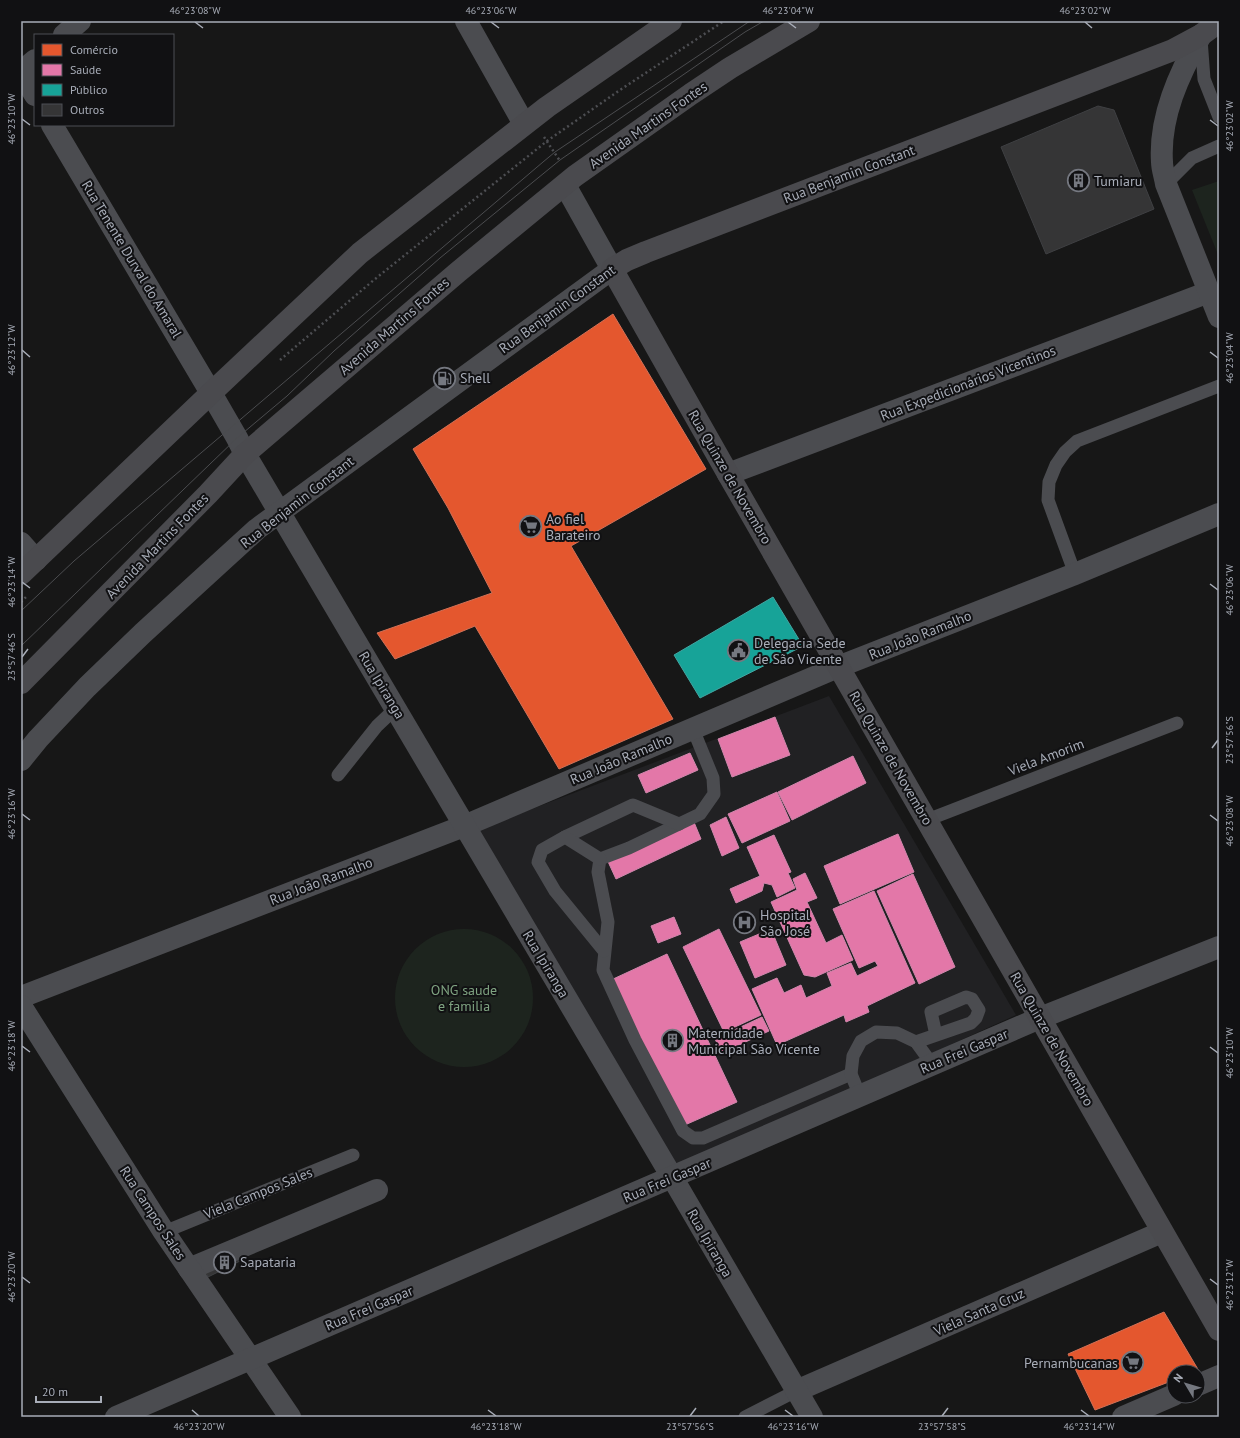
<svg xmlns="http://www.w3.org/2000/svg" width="1240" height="1438" font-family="'PT Sans',sans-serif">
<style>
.built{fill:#212123}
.green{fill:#1d241e}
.shops{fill:#e4572e;stroke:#d27157}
.health{fill:#e377a8;stroke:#d187ad}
.public{fill:#17a398;stroke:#42a6a2}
.building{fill:#353536;stroke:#3f4043}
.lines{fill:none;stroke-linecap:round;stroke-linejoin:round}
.path{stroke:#4d4e52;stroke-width:2.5;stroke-dasharray:2 3;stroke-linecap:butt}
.service{stroke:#4b4c50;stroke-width:13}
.minor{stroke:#4b4c50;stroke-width:22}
.tertiary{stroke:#4b4c50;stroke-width:22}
.secondary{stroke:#4a4a4e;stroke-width:22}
.tram{stroke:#4b4c4f;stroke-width:1}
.ticks{fill:none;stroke:#a8adb8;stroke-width:1.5}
.labels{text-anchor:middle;stroke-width:4;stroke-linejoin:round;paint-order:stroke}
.street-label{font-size:14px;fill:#a8adb8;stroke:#111113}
.poi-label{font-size:14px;fill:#a8adb8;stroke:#111113;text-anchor:start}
.park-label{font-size:14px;fill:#7fa381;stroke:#111113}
.neatline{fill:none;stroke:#a8adb8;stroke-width:1.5}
.ticks-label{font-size:10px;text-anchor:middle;fill:#a8adb8}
</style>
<rect width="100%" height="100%" fill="#171717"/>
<polygon class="built" points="829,696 1016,1015 675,1170 474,831"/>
<g class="green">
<polygon points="1219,181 1219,257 1192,190"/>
<circle cx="464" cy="998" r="69"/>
</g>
<g class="shops">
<polygon points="613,314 706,469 571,546 673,719 559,769 475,626 395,659 377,633 492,593 448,508 413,449"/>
<polygon points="1164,1312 1199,1371 1174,1372 1174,1380 1095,1410 1068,1354"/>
</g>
<g class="health">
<polygon points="775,717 790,755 732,777 718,739"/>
<polygon points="690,753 698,770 646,793 638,775"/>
<polygon points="853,756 866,783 792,820 778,792"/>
<polygon points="777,792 790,821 742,843 728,814"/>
<polygon points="691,815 701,839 616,879 605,855"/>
<polygon points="726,817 739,848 722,856 710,825"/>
<polygon points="898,834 914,872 840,904 824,866"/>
<polygon points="774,835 791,872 788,873 795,888 777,897 772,885 764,883 762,891 736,903 730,889 760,876 747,847"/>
<polygon points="805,873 817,898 807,902 826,943 842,935 853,960 815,977 804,975 771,902 797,890 793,879"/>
<polygon points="913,874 955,967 919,984 877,891"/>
<polygon points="874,891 915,983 867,1006 869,1012 846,1022 844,1015 777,1045 752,989 777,978 784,993 801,985 806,998 832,986 827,973 851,963 857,976 878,966 875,961 859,968 833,909"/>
<polygon points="674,917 681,934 658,943 651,926"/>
<polygon points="719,929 761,1015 724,1032 683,947"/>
<polygon points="771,929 786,965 755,978 740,942"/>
<polygon points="667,954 737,1102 678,1128 611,980"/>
<polygon points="762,1017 769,1031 722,1053 715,1039"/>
</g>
<polygon class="public" points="773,597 803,646 700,698 674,655"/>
<g class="building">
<polygon points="1098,106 1114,110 1154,209 1046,254 1001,147"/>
<polygon points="241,1250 246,1258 208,1277 203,1266"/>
</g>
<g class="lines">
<g class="path">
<polyline points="544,137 560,161"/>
<polyline points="280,360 375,279 547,141 620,90 724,21"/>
<polyline points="21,602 28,595"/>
</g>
<g class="service">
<polyline points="1201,39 1204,79 1219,117"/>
<polyline points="1166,184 1192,158 1219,146"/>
<polyline points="1075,574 1048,500 1049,482 1056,465 1065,452 1077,441 1219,386"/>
<polyline points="693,729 713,778 714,794 700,814 629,848 600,859 598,872 608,922 603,970 635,1040 683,1131 693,1138 703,1138 851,1074"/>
<polyline points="338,775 377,726 396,708"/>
<polyline points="927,820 1177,723"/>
<polyline points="565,837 633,805 679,824"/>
<polyline points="600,859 565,837 542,850 538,862 555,891 604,951"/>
<polyline points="916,1042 971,1023 976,1018 979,1010 972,999 966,997 931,1012 936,1035"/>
<polyline points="860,1096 851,1074 853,1056 861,1041 876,1032 897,1033 916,1042 932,1064"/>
<polyline points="164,1232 353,1155"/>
<polyline points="745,1417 796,1391"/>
</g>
<g class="minor">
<polyline points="466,21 524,124"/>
<polyline points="64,35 80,21"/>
<polyline points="35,60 21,72 35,95"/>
<polyline points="52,125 211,393"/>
<polyline points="565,185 612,269"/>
<polyline points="728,474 1209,292"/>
<polyline points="21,543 36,560"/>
<polyline points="21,997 464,826 838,667 1075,574 1219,514"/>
<polyline points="189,1269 377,1190"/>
<polyline points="796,1391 1162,1232"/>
</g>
<g class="tertiary">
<path d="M1201,35C1179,74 1159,117 1162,162C1162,169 1165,177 1166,184L1219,317"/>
<polyline points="211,393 237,438 245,454 672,1177 812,1417"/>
<polyline points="21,760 38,739 87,687 143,633 257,529 612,269"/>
<polyline points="21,1006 164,1232 290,1417"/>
<polyline points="1198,1385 1219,1376"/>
<polyline points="116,1417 1040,1018 1219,947"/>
<polyline points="1123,1417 1174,1395"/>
</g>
<g class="secondary">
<polyline points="1219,22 1201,35 1173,50 646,252 627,260 612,269 728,474 1219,1330"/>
<polyline points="21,574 211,393 360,253 547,107 671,21"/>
<polyline points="21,683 208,494 245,454 458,272 575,176 691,94 730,68 809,21"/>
</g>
<g class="tram">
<polyline points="21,611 74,561 543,162 555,152 750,21"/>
<polyline points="21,646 237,438 287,396 334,351 440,258 560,160 745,32 764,21"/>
</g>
</g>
<path class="ticks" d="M195,22L203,28M491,22L499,28M788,22L796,28M1085,22L1092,28M22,119L30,125M1210,120L1218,126M22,350L30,357M1210,352L1218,358M22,582L30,588M1210,584L1218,590M22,657L28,649M1212,748L1218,740M22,814L30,820M1210,815L1218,821M22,1046L30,1052M1210,1047L1218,1053M22,1277L30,1283M1210,1279L1218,1285M192,1410L199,1416M488,1410L496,1416M785,1410L793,1416M1081,1410L1089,1416M690,1416L696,1408M942,1416L948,1408"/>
<defs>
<symbol id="building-ring" viewBox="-11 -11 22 22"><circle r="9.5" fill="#111113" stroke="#757880" stroke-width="1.5"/><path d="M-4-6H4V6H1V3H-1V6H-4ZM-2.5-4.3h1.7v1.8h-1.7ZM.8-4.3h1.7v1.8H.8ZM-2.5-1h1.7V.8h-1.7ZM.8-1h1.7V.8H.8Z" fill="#757880"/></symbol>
<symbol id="fuel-ring" viewBox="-11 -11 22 22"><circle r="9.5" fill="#111113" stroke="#757880" stroke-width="1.5"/><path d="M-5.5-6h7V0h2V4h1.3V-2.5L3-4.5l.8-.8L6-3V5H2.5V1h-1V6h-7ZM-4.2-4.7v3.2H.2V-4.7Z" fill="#757880"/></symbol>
<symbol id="supermarket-ring" viewBox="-11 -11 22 22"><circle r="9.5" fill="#111113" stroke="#757880" stroke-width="1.5"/><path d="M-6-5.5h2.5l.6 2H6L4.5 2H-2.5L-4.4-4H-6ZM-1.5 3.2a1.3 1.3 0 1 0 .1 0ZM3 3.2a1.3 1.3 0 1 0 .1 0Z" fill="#757880"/></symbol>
<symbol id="civic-ring" viewBox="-11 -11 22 22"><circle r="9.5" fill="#111113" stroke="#757880" stroke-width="1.5"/><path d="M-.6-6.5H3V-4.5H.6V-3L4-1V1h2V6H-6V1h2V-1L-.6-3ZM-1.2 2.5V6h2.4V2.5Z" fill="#757880"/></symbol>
<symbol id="hospital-ring" viewBox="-11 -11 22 22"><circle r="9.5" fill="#111113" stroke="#757880" stroke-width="1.5"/><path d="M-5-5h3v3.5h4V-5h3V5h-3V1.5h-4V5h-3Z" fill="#757880"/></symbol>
</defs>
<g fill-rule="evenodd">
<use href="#building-ring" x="1066" y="168" width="25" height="25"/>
<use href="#fuel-ring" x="432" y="366" width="25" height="25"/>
<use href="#supermarket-ring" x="518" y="514" width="25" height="25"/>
<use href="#civic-ring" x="726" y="638" width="25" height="25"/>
<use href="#hospital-ring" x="732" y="910" width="25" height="25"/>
<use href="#building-ring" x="660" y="1028" width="25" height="25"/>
<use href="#building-ring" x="212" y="1250" width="25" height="25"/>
<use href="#supermarket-ring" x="1120" y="1350" width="25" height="25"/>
</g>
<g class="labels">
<g class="street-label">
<text transform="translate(648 125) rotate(-35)" y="5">Avenida Martins Fontes</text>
<text transform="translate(849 174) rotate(-21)" y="5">Rua Benjamin Constant</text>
<text transform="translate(132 259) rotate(59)" y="5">Rua Tenente Durval do Amaral</text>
<text transform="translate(557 309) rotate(-36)" y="5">Rua Benjamin Constant</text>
<text transform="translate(394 326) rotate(-41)" y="5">Avenida Martins Fontes</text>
<text transform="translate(968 383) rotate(-21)" y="5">Rua Expedicionários Vicentinos</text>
<text transform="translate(730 477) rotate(60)" y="5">Rua Quinze de Novembro</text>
<text transform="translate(297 502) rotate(-38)" y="5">Rua Benjamin Constant</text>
<text transform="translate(157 546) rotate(-46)" y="5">Avenida Martins Fontes</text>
<text transform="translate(920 635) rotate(-22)" y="5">Rua João Ramalho</text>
<text transform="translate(382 685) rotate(59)" y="5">Rua Ipiranga</text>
<text transform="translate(1046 757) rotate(-21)" y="5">Viela Amorim</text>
<text transform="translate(891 758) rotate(60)" y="5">Rua Quinze de Novembro</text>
<text transform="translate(621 759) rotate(-23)" y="5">Rua João Ramalho</text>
<text transform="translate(321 881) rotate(-21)" y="5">Rua João Ramalho</text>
<text transform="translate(546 964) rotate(59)" y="5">Rua Ipiranga</text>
<text transform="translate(1052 1039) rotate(60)" y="5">Rua Quinze de Novembro</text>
<text transform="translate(964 1051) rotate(-23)" y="5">Rua Frei Gaspar</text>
<text transform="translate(667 1180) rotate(-23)" y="5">Rua Frei Gaspar</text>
<text transform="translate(258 1193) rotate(-22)" y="5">Viela Campos Sales</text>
<text transform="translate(153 1213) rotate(57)" y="5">Rua Campos Sales</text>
<text transform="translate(710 1243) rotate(60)" y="5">Rua Ipiranga</text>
<text transform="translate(369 1308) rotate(-23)" y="5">Rua Frei Gaspar</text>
<text transform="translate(979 1312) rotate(-24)" y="5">Viela Santa Cruz</text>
</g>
<g class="poi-label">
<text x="1094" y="186">Tumiaru</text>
<text x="460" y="383">Shell</text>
<text x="546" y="524">Ao fiel<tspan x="546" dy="16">Barateiro</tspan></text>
<text x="754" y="648">Delegacia Sede<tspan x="754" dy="16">de São Vicente</tspan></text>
<text x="760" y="920">Hospital<tspan x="760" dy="16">São José</tspan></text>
<text x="688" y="1038">Maternidade<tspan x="688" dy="16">Municipal São Vicente</tspan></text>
<text x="240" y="1267">Sapataria</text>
<text x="1118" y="1368" text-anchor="end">Pernambucanas</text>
</g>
<g class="park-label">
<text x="464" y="995">ONG saude<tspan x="464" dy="16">e familia</tspan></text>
</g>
</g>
<rect width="1240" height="1438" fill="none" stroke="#111113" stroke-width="44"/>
<rect x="34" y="34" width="140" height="92" fill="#111113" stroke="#4d4f55"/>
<rect x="42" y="44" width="20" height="12" fill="#e4572e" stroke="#4d4f55"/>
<text x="70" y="54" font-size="12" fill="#a8adb8">Comércio</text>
<rect x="42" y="64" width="20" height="12" fill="#e377a8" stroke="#4d4f55"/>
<text x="70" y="74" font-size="12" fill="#a8adb8">Saúde</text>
<rect x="42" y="84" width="20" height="12" fill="#17a398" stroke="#4d4f55"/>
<text x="70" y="94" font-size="12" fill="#a8adb8">Público</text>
<rect x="42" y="104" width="20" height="12" fill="#353536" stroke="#4d4f55"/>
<text x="70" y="114" font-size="12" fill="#a8adb8">Outros</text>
<g transform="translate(1186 1384) rotate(308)"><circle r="19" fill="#111113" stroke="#4d4f55"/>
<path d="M0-3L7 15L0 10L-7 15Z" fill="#757880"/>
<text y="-6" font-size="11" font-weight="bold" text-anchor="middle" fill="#a8adb8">N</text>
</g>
<path d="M36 1396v6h65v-6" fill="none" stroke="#a8adb8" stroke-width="2"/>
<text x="42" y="1396" font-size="12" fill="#a8adb8" stroke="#111113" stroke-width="3" paint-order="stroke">20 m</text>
<rect x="22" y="22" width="1196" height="1394" class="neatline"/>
<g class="ticks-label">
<text x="195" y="14">46°23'08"W</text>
<text x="491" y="14">46°23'06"W</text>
<text x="788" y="14">46°23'04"W</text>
<text x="1085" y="14">46°23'02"W</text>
<text transform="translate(11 119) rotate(-90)" y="4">46°23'10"W</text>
<text transform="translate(1229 126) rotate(-90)" y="4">46°23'02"W</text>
<text transform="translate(11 350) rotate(-90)" y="4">46°23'12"W</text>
<text transform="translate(1229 358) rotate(-90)" y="4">46°23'04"W</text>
<text transform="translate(11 582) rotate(-90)" y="4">46°23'14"W</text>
<text transform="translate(1229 590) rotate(-90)" y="4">46°23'06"W</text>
<text transform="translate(11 657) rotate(-90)" y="4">23°57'46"S</text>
<text transform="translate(1229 740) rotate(-90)" y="4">23°57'56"S</text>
<text transform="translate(11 814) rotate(-90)" y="4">46°23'16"W</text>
<text transform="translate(1229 821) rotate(-90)" y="4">46°23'08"W</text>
<text transform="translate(11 1046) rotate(-90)" y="4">46°23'18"W</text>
<text transform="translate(1229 1053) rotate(-90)" y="4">46°23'10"W</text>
<text transform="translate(11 1277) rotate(-90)" y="4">46°23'20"W</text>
<text transform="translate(1229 1285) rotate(-90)" y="4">46°23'12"W</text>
<text x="199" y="1430">46°23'20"W</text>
<text x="496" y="1430">46°23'18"W</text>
<text x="690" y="1430">23°57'56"S</text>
<text x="793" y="1430">46°23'16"W</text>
<text x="942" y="1430">23°57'58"S</text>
<text x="1089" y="1430">46°23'14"W</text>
</g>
</svg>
